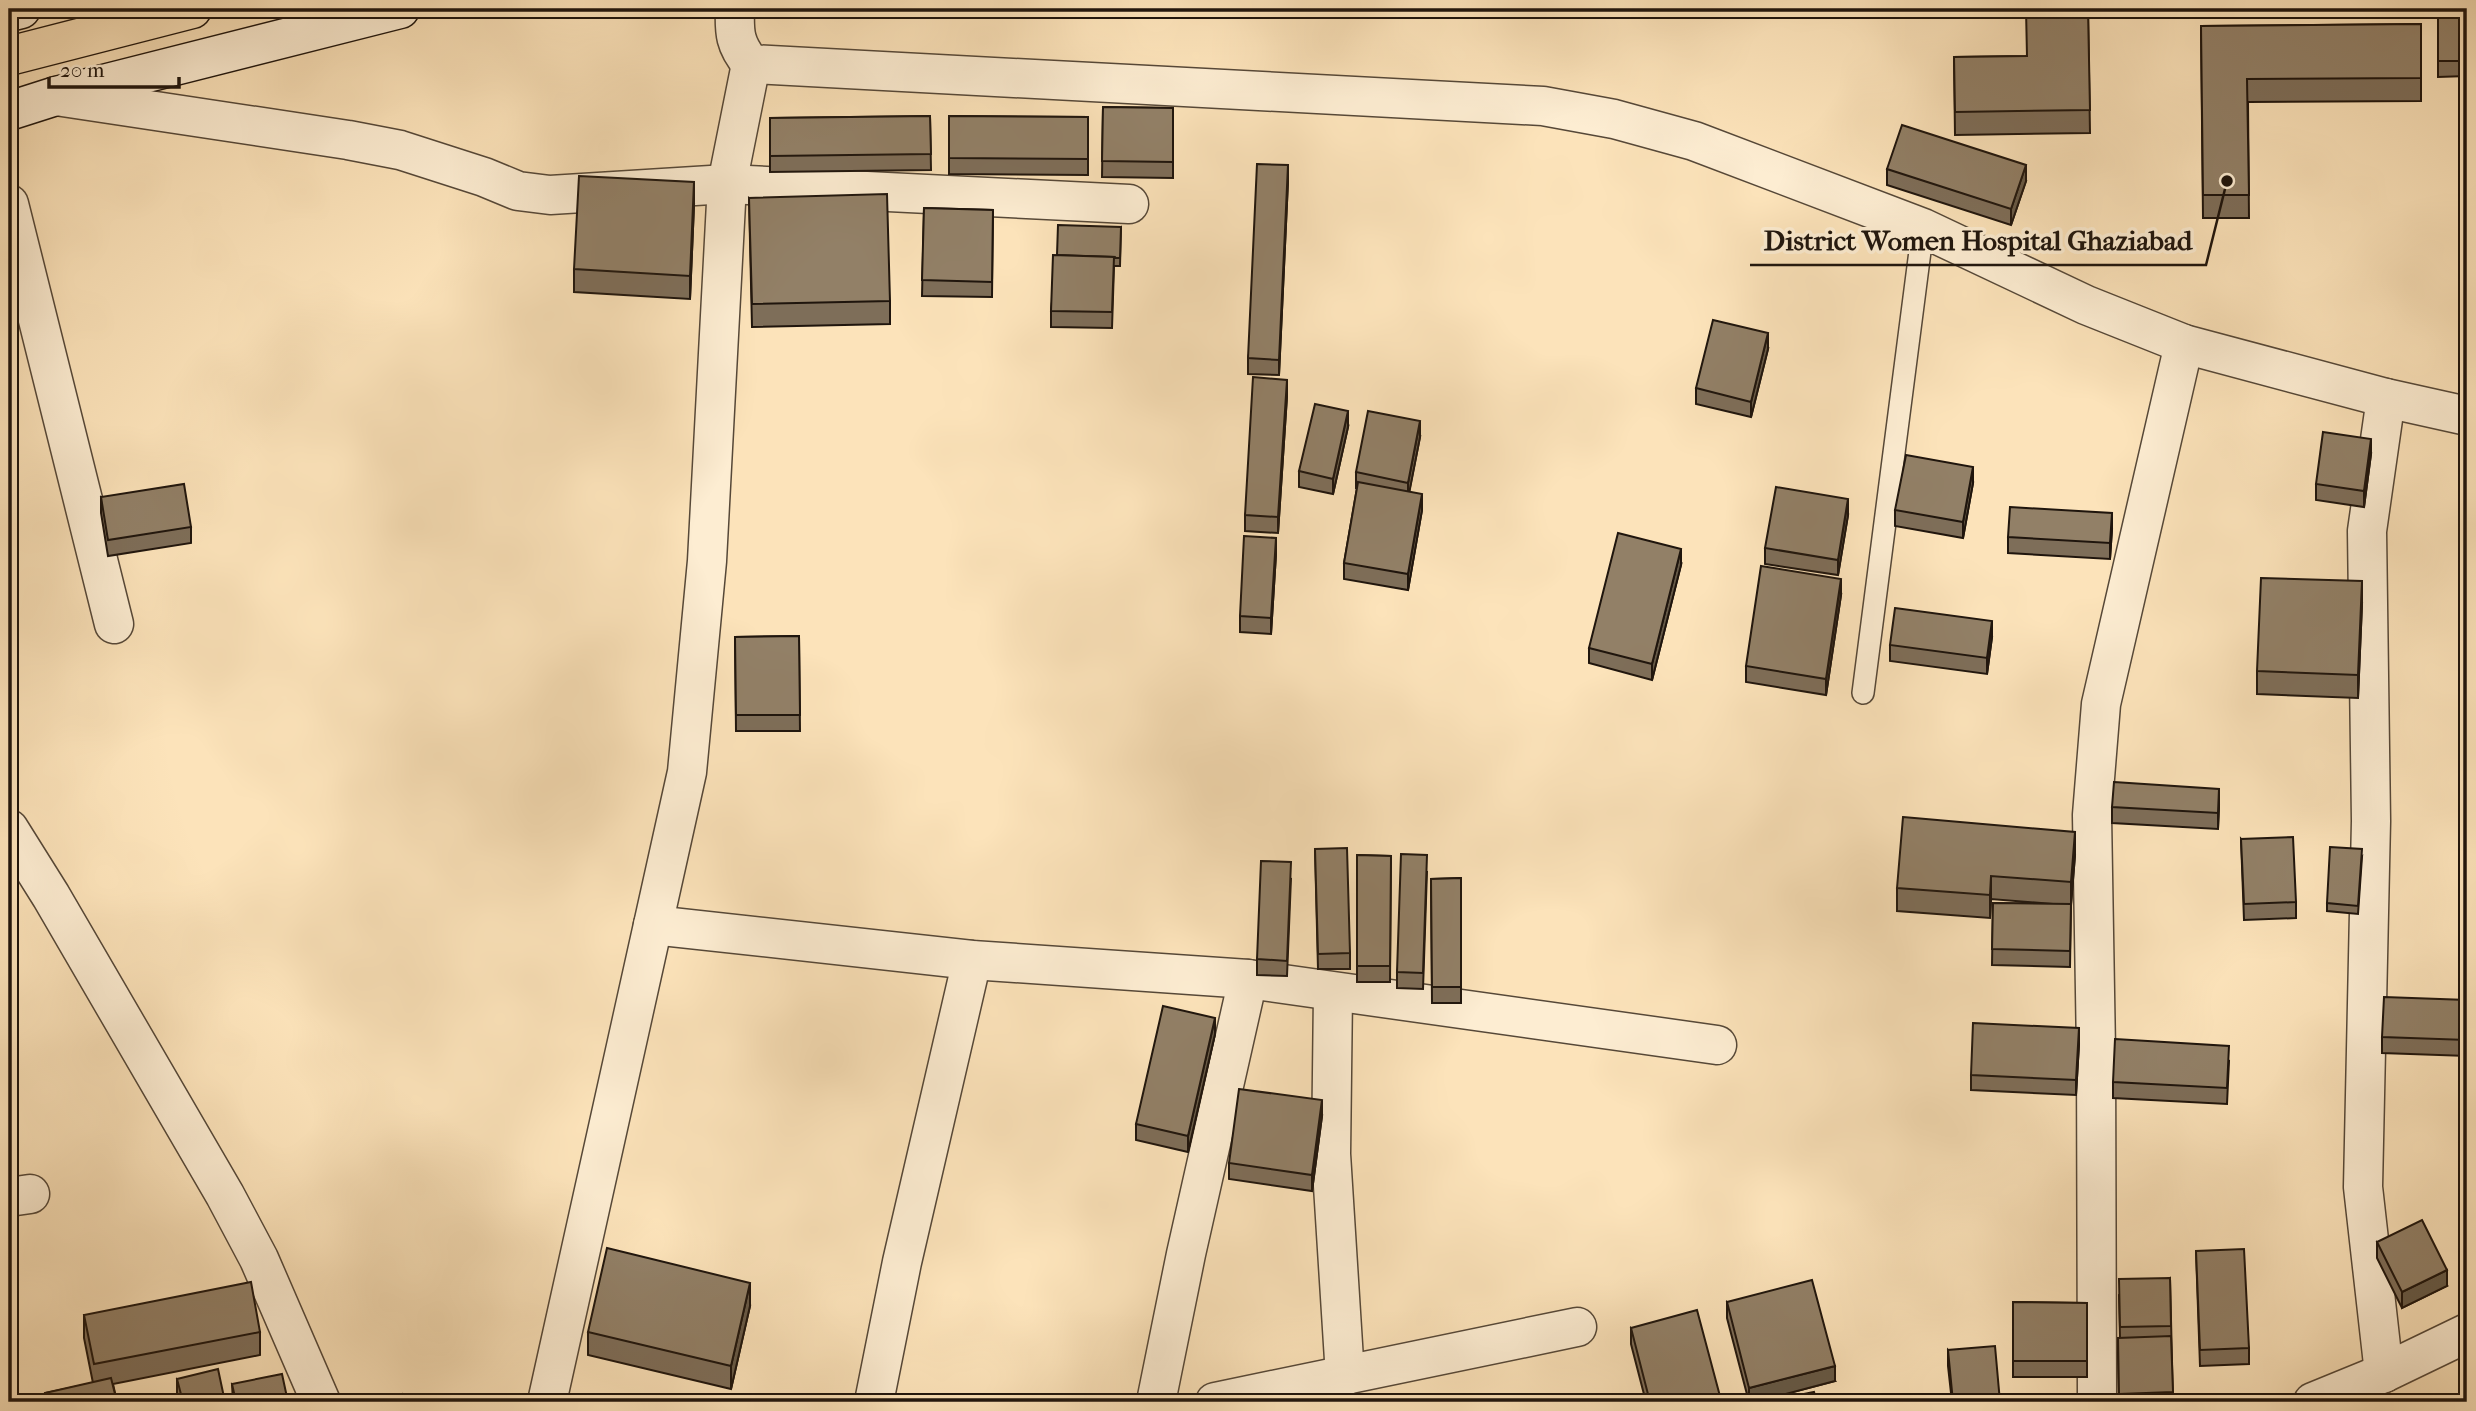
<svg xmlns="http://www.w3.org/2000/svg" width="2476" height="1411" font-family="'IM FELL French Canon',serif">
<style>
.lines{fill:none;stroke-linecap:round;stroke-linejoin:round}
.service-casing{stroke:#564838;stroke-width:24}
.minor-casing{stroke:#564838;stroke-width:41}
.tertiary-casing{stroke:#564838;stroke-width:41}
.secondary-casing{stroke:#1f150d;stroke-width:41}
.trunk-casing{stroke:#1f150d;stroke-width:41}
.service{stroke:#fdedd2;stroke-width:21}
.minor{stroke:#fdedd2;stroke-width:38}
.tertiary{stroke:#fdedd2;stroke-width:38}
.secondary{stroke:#fdedd2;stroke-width:38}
.trunk{stroke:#fce3ba;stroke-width:38}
.wall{fill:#7e6e59;stroke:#1f150d;stroke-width:2}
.shaded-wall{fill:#665a48;stroke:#1f150d;stroke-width:2}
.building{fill:#928067;stroke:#1f150d;stroke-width:2}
.leader{fill:none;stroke:#1f150d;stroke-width:2.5}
.callout-dot{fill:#1f150d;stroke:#fdedd2;stroke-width:2.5}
.callout-label{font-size:28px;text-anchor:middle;font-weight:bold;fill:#1f150d;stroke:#fdedd2;stroke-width:7;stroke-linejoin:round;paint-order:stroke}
</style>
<rect width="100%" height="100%" fill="#fce3ba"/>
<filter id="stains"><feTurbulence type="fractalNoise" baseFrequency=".00286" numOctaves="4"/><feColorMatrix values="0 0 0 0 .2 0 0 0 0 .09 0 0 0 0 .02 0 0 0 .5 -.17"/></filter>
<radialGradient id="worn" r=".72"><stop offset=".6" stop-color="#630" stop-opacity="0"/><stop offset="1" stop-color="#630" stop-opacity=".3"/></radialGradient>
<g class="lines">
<defs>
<polyline id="service" points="1863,693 1923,228"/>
<g id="minor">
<polyline points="56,96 348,140 400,150 484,177 518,191 550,195 727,184 1129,204"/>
<polyline points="9,204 114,624"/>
<polyline points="9,829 51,896 225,1195 259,1259 321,1402"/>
<polyline points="653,925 972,960 1248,979 1717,1045"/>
<polyline points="1333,993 1331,1154 1345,1376"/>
<polyline points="9,1197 30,1194"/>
<polyline points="2384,1373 2363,1187 2371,821 2367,531 2386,398"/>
<polyline points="547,1402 687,772 707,561 727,184 751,64"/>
<polyline points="874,1402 902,1262 972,960"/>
<polyline points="1156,1402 1186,1254 1248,979"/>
<polyline points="1215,1402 1577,1327"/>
<polyline points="2097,1402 2096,1051 2092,815 2101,704 2184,344"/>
<polyline points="2313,1402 2384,1373 2467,1333"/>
</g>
<path id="tertiary" d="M735,9C734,33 735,45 751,64L1543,106L1614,119L1694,141L1923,228L2086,305L2184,344L2386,398L2467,416"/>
<g id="secondary">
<polyline points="9,12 21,9"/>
<polyline points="9,111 56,96 400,9"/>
</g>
<polyline id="trunk" points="9,56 192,9"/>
</defs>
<use href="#service" class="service-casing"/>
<use href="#minor" class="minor-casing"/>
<use href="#tertiary" class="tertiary-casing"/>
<use href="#secondary" class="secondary-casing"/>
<use href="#trunk" class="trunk-casing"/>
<use href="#service" class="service"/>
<use href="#minor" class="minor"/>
<use href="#tertiary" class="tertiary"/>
<use href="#secondary" class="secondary"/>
<use href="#trunk" class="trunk"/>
</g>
<g class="wall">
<polygon points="2088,9 2090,133 1955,135 1954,57 2026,56"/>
<polygon points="2438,9 2467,9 2467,76 2438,77"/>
<polygon points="2421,24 2421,101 2248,102 2249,218 2203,218 2201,26"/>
<polygon points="1103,107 1173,108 1173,178 1102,177"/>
<polygon points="930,116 931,170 770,172 770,118"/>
<polygon points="949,116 1088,117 1088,175 949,174"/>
<polygon points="1887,169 2026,181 2011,225 1887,185"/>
<polygon points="1288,181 1279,375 1248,374 1248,358"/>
<polygon points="749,198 890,301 890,324 752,327"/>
<polygon points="694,205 690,299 574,292 574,269"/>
<polygon points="924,208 993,210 992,297 922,296"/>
<polygon points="1121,227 1120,266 1114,266 1112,328 1051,327 1051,311 1057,255"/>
<polygon points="1768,349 1751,417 1696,404 1696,388"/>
<polygon points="1287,396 1278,533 1245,531 1245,515"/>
<polygon points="1348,427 1333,494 1299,487 1299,471"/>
<polygon points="1420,437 1409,492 1422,510 1408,590 1344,579 1344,563 1357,488 1356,488 1356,472"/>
<polygon points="2371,454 2364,507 2316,500 2316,484"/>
<polygon points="1973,483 1963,538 1895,526 1895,510"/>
<polygon points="101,497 191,527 191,543 108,556 101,513"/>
<polygon points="1848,515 1838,575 1765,564 1765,548"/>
<polygon points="2112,529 2110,559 2008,553 2008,537"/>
<polygon points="1276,554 1271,634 1240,632 1240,616"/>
<polygon points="1681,565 1652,680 1589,663 1589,648"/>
<polygon points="1841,595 1826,695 1746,682 1746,666"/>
<polygon points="2362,604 2358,698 2257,694 2257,671"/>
<polygon points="799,636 800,731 736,731 735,637"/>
<polygon points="1992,637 1987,674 1890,661 1890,645"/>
<polygon points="2219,805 2218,829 2112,823 2112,807"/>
<polygon points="2241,839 2296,902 2296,918 2244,920"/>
<polygon points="1315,849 1350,953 1350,969 1318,969"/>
<polygon points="1357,855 1391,856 1390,982 1357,982"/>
<polygon points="2075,855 2071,904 2070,967 1992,965 1993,903 2053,904 1991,899 1990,918 1897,911 1897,888"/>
<polygon points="2362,857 2358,914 2327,911 2327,903"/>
<polygon points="1427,871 1423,989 1397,988 1397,972"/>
<polygon points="1291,878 1287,976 1257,975 1257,959"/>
<polygon points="1461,878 1461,1003 1432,1003 1431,879"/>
<polygon points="2467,1000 2467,1056 2382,1053 2382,1037"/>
<polygon points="1215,1034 1188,1152 1136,1140 1136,1124"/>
<polygon points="2079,1044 2076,1095 1971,1090 1971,1075"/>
<polygon points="2229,1061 2227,1104 2113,1098 2113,1082"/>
<polygon points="1322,1116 1312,1191 1229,1179 1229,1163"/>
<polygon points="2377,1242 2447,1286 2402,1308 2377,1258"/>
<polygon points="2196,1251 2249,1348 2249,1364 2200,1366"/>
<polygon points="2170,1278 2173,1402 2119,1402 2118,1354 2118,1338 2120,1338 2119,1295"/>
<polygon points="1727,1302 1835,1381 1755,1402 1749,1402 1727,1318"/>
<polygon points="2013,1302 2087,1303 2087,1377 2013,1377"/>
<polygon points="750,1306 731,1389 588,1355 588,1332"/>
<polygon points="84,1315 260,1332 260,1355 113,1384 117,1402 45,1402 45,1393 93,1383 84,1338"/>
<polygon points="1631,1328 1721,1402 1646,1402 1631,1344"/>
<polygon points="1948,1350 2000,1402 1952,1402 1948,1366"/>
<polygon points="177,1379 225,1402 179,1402 177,1395"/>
<polygon points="232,1384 288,1402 233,1402"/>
</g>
<g class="shaded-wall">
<polygon points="1288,165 1288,181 1279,375 1279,360"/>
<polygon points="2026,165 2026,181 2011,225 2011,209"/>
<polygon points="694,182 694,205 690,299 690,276"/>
<polygon points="1768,333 1768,349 1751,417 1751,402"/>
<polygon points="1287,380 1287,396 1278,533 1278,517"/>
<polygon points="1348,411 1348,427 1333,494 1333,479"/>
<polygon points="1420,421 1420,437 1408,499 1408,483"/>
<polygon points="2371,439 2371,454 2364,507 2364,491"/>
<polygon points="1973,467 1973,483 1963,538 1963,522"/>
<polygon points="1422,494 1422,510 1408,590 1408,574"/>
<polygon points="1848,499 1848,515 1838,575 1838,560"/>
<polygon points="2112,513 2112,529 2110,559 2110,543"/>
<polygon points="1276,538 1276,554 1271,634 1271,618"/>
<polygon points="1681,549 1681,565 1652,680 1652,664"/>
<polygon points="1841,579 1841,595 1826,695 1826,679"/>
<polygon points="2362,581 2362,604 2358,698 2358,675"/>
<polygon points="1992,621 1992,637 1987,674 1987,658"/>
<polygon points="2219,789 2219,805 2218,829 2218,813"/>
<polygon points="2075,832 2075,855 2071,906 2071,882"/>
<polygon points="1991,876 1991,899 1990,918 1990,895"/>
<polygon points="1215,1018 1215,1034 1188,1152 1188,1136"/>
<polygon points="2079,1028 2079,1044 2076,1095 2076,1080"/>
<polygon points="1322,1100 1322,1116 1312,1191 1312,1175"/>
<polygon points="2447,1270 2447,1286 2402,1308 2402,1292"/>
<polygon points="750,1283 750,1306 731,1389 731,1366"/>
<polygon points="1835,1366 1835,1381 1755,1402 1749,1402 1749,1388"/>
</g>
<g class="building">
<polygon points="2026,9 2088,9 2090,110 1955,112 1954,57 2027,56"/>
<rect x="2438" y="9" width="29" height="52"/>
<polygon points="2421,24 2421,78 2247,79 2249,195 2203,195 2201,26"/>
<polygon points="1103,107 1173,108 1173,162 1102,161"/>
<polygon points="930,116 931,154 770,156 770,118"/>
<polygon points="949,116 1088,117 1088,159 949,158"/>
<polygon points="1902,125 2026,165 2011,209 1887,169"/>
<polygon points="1257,164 1288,165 1279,360 1248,358"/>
<polygon points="579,176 694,182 690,276 574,269"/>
<polygon points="887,194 890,301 752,304 749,198"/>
<polygon points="924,208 993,210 992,282 922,280"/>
<polygon points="1058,225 1121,227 1120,258 1113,258 1114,257 1057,255"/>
<polygon points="1053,255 1114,257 1112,312 1051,311"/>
<polygon points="1713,320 1768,333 1751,402 1696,388"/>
<polygon points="1253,377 1287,380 1278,517 1245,515"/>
<polygon points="1315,404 1348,411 1333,479 1299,471"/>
<polygon points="1368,411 1420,421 1408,483 1356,472"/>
<polygon points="2323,432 2371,439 2364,491 2316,484"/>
<polygon points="1906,455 1973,467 1963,522 1895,510"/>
<polygon points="1358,482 1422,494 1408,574 1344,563"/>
<polygon points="184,484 191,527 108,540 101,497"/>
<polygon points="1776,487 1848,499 1838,560 1765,548"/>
<polygon points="2010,507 2112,513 2110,543 2008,537"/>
<polygon points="1618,533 1681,549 1652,664 1589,648"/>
<polygon points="1244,536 1276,538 1271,618 1240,616"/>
<polygon points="1761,566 1841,579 1826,679 1746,666"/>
<polygon points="2261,578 2362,581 2358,675 2257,671"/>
<polygon points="1895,608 1992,621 1987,658 1890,645"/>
<polygon points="799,636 800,715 736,715 735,637"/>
<polygon points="2114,782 2219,789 2218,813 2112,807"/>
<polygon points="1903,817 2075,832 2071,882 1991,876 1990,895 1897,888"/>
<polygon points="2293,837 2296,902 2244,904 2241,839"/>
<polygon points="2330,847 2362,849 2358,906 2327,903"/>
<polygon points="1347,848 1350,953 1318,954 1315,849"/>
<polygon points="1401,854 1427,855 1423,973 1397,972"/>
<polygon points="1357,855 1391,856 1390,966 1357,966"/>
<polygon points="1261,861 1291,862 1287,961 1257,959"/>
<polygon points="1461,878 1461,987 1432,987 1431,879"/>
<polygon points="1993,903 2071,904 2070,951 1992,949"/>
<polygon points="2384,997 2467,1000 2467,1040 2382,1037"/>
<polygon points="1163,1006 1215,1018 1188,1136 1136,1124"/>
<polygon points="1973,1023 2079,1028 2076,1080 1971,1075"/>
<polygon points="2115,1039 2229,1046 2227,1088 2113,1082"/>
<polygon points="1239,1089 1322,1100 1312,1175 1229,1163"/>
<polygon points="2422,1220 2447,1270 2402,1292 2377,1242"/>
<polygon points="607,1248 750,1283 731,1366 588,1332"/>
<polygon points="2244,1249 2249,1348 2200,1350 2196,1251"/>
<polygon points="2170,1278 2171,1326 2120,1327 2119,1279"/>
<polygon points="1812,1280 1835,1366 1749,1388 1727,1302"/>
<polygon points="251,1282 260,1332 94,1364 84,1315"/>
<polygon points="2013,1302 2087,1303 2087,1361 2013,1361"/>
<polygon points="1697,1310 1721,1400 1711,1402 1650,1402 1631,1328"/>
<polygon points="2171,1336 2173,1392 2119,1394 2118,1338"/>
<polygon points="1995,1346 2000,1402 1953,1402 1948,1350"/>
<polygon points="218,1369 225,1402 183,1402 177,1379"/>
<polygon points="282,1374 288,1402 236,1402 232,1384"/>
<polygon points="111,1378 117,1402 47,1402 45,1393"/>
<polygon points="1814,1392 1817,1402 1765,1402"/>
<polygon points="403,1394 429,1402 401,1402"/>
<polygon points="173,1397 174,1402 150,1402"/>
</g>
<path class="leader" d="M2227 181L2206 265H1750"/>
<circle class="callout-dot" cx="2227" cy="181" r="7"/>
<g class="callout-label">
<text x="1978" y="250">District Women Hospital Ghaziabad</text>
</g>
<rect width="2476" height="1411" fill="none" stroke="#fce3ba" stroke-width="35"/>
<rect x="10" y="10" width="2455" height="1390" fill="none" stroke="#1f150d" stroke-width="3.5"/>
<rect x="18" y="18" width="2441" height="1376" fill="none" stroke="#1f150d" stroke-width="2"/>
<path d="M49 77v10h130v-10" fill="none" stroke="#1f150d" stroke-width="3.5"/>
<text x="60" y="77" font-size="21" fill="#1f150d" stroke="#fdedd2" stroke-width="5" paint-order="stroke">20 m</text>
<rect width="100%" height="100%" filter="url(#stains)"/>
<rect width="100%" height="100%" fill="url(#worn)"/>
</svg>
